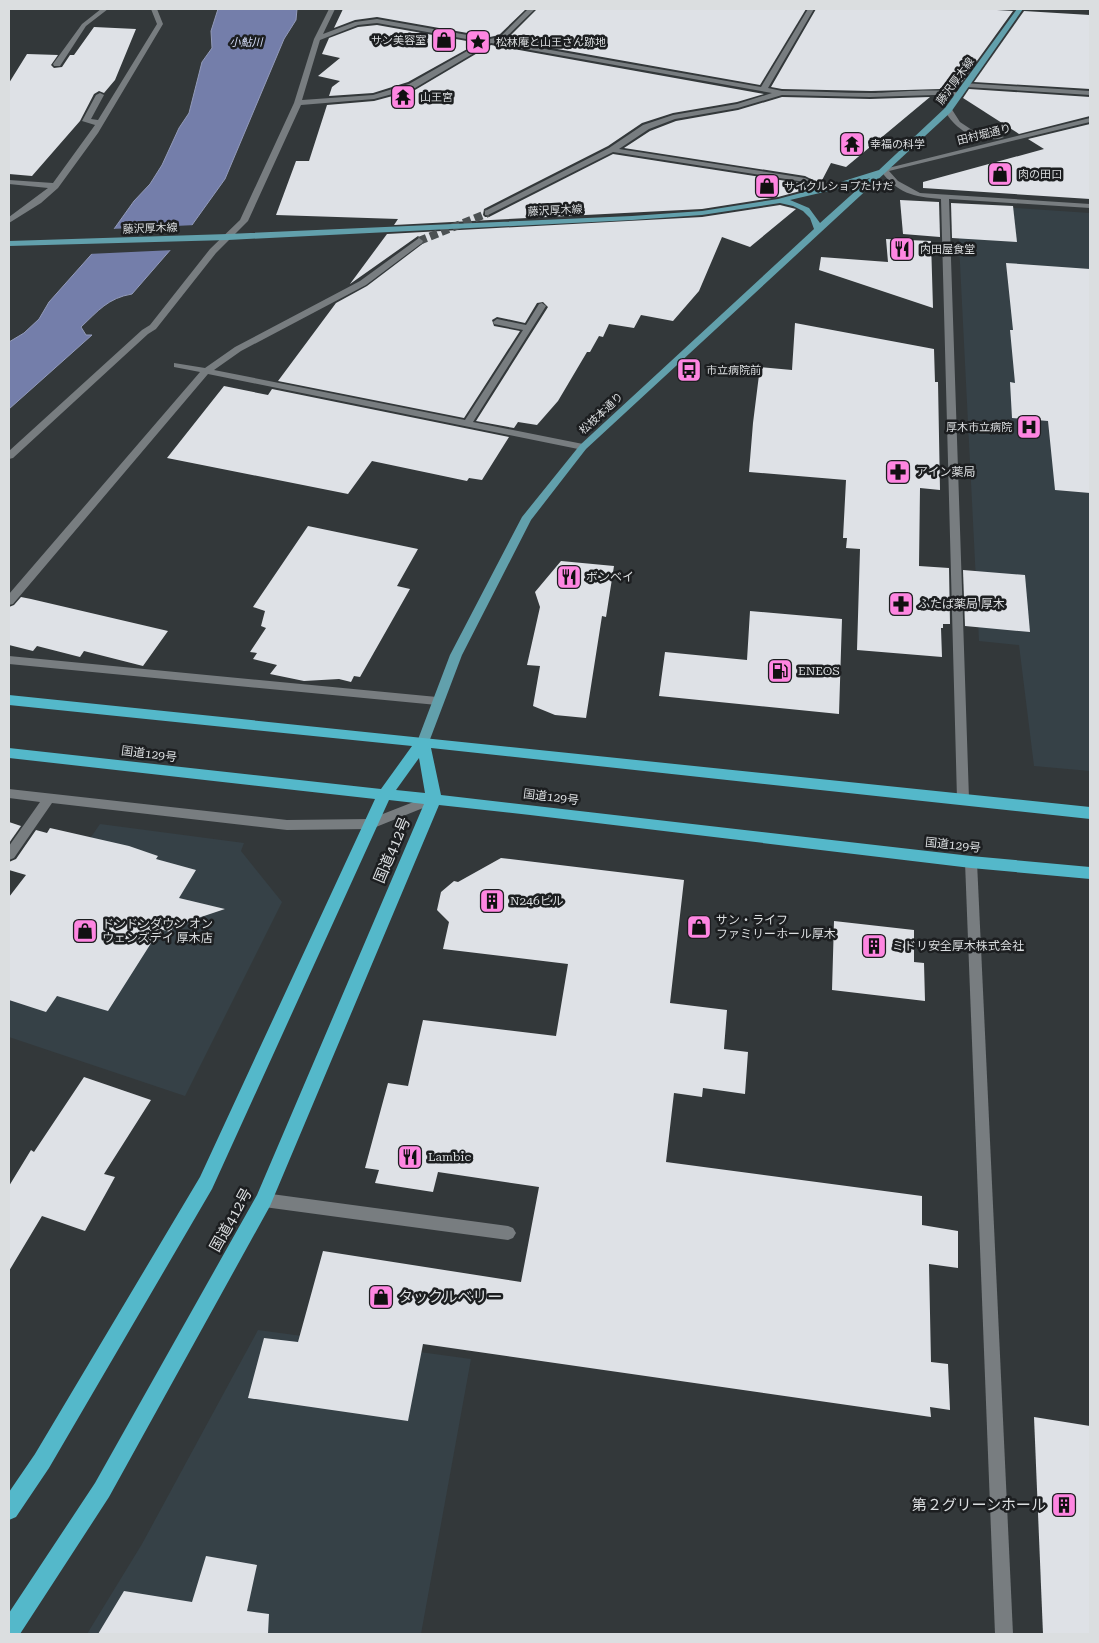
<svg xmlns="http://www.w3.org/2000/svg" width="1099" height="1643" font-family="'Roboto Serif','Noto Sans JP',serif">
<style>
.built{fill:#364147}
.water{fill:#747eaa;stroke:#939bba}
.pier{fill:#33383a}
.building{fill:#dee1e6}
.lines{fill:none;stroke-linecap:round;stroke-linejoin:round}
.minor-tunnel{stroke:#4c5153;stroke-width:8;stroke-dasharray:8 4;stroke-linecap:butt}
.minor{fill:#787d80;fill-rule:evenodd}
.major{fill:#62a0ac;fill-rule:evenodd}
.highway{fill:#54b8ca;fill-rule:evenodd}
.labels{text-anchor:middle;stroke-width:5;stroke-linejoin:round;paint-order:stroke}
.far-poi-label{font-size:11px;fill:#dbdee0;stroke:#1c1e20;text-anchor:start}
.far-water-label{font-size:11px;font-style:italic;fill:#d6def9;stroke:#1c1e20}
.far-street-label{font-size:11px;fill:#dbdee0;stroke:#1c1e20}
.poi-label{font-size:12px;fill:#dbdee0;stroke:#1c1e20;text-anchor:start}
.street-label{font-size:12px;fill:#dbdee0;stroke:#1c1e20}
.near-street-label{font-size:15px;fill:#dbdee0;stroke:#1c1e20}
.near-poi-label{font-size:15px;fill:#dbdee0;stroke:#1c1e20;text-anchor:start}
</style>
<rect width="100%" height="100%" fill="#33383a"/>
<g class="built">
<polygon points="957,204 1090,213 1090,771 1034,766 1019,645 979,641"/>
<polygon points="100,824 244,843 241,851 282,902 185,1096 9,1037 9,956"/>
<polygon points="258,1330 471,1359 421,1634 87,1634 142,1544"/>
</g>
<path class="water" d="M218,9H297L296,20L284,39L225,179L192,225L132,294C108,298 98,311 81,327L86,335H92L9,409V342L24,333L39,319L49,302L114,229L134,201L150,184L162,165L179,128L189,113L202,62L212,48L211,31Z"/>
<polygon class="pier" points="196,225 174,250 88,254 111,229"/>
<g class="building">
<polygon points="343,9 526,9 499,35 490,37 377,17 355,20 334,28"/>
<polygon points="537,9 806,9 760,85 506,40"/>
<polygon points="816,9 981,9 1013,11 956,90 944,85 940,89 871,91 782,89 771,87"/>
<polygon points="1024,11 1090,15 1090,89 974,82"/>
<polygon points="377,25 478,43 408,82 373,93 329,96 332,87 340,81 318,76 340,58 322,54 329,38 358,27"/>
<polygon points="94,27 136,29 115,80 104,93 99,91 94,94 80,121 32,176 9,174 9,83 27,54 58,55 51,65 54,68 62,67 70,55 74,55"/>
<polygon points="491,45 764,94 737,102 673,113 642,123 608,146 484,209 483,215 485,217 489,217 613,154 806,184 811,179 805,176 624,148 650,131 676,121 738,110 782,97 870,99 930,97 846,167 831,163 819,186 778,197 702,209 394,225 398,219 276,215 296,161 309,161 327,105 374,101 415,90"/>
<polygon points="969,89 1090,97 1090,116 1019,134 963,98"/>
<polygon points="1090,124 1090,199 923,188 923,182 1044,149 1028,139"/>
<polygon points="900,200 939,202 940,237 903,234"/>
<polygon points="951,203 1013,206 1017,242 952,238"/>
<polygon points="780,205 796,209 750,247 722,237 699,291 673,321 641,315 634,328 609,324 603,337 599,336 590,352 587,352 558,401 537,425 518,422 514,428 476,421 548,307 543,302 537,303 525,323 497,317 492,320 494,326 520,331 464,418 278,381 336,303 367,286 425,242 418,236 350,284 387,234 702,217"/>
<polygon points="886,239 931,241 933,308 819,270 821,257 888,262"/>
<polygon points="1006,263 1090,269 1090,493 1055,490 1048,421 1012,418 1010,382 1015,383 1010,330 1013,330"/>
<polygon points="795,323 934,349 935,382 938,382 940,490 920,488 919,566 949,568 950,624 943,624 943,628 941,628 942,657 857,650 860,549 846,548 847,538 843,538 846,480 749,472 753,423 760,367 792,370"/>
<polygon points="224,386 268,395 272,389 509,437 482,480 469,478 467,481 372,461 348,494 167,458"/>
<polygon points="308,526 418,549 397,586 410,589 360,677 354,676 351,682 339,679 304,681 270,674 277,665 253,659 257,653 250,652 266,628 261,626 265,611 253,607"/>
<polygon points="561,561 614,566 606,617 602,616 586,718 555,715 533,706 540,666 527,665 540,607 535,592"/>
<polygon points="963,570 1025,575 1030,632 965,626"/>
<polygon points="21,597 31,599 168,631 143,666 84,651 80,657 37,646 33,651 9,645 9,607 14,605"/>
<polygon points="750,611 842,619 839,714 659,696 665,652 747,660"/>
<polygon points="9,822 21,826 9,843"/>
<polygon points="50,828 129,846 158,856 156,859 196,870 179,898 225,909 174,926 170,932 160,929 108,1011 57,996 46,1012 9,1000 9,897 26,875 9,870 9,862 16,859 36,830 47,833"/>
<polygon points="501,858 684,880 670,1003 727,1010 724,1049 748,1052 745,1094 703,1088 702,1097 674,1093 666,1162 922,1196 922,1225 958,1231 958,1268 929,1264 931,1362 948,1364 950,1410 930,1407 931,1417 423,1344 408,1421 248,1398 264,1338 298,1342 323,1251 521,1282 539,1187 438,1172 433,1192 375,1183 379,1170 365,1168 388,1083 408,1086 423,1020 556,1036 568,964 443,949 449,922 437,910 441,892 454,881 458,882"/>
<polygon points="834,921 914,930 914,962 924,963 925,1001 832,990"/>
<polygon points="84,1077 151,1100 104,1174 115,1177 85,1231 42,1216 9,1271 9,1186 31,1150 34,1152"/>
<polygon points="1034,1417 1090,1426 1090,1634 1043,1634"/>
<polygon points="206,1556 257,1565 247,1611 269,1614 268,1634 98,1634 124,1591 192,1602"/>
</g>
<g class="lines">
<polyline class="minor-tunnel" points="419,241 488,213"/>
<g class="minor">
<polygon points="101,9 108,9 86,26 60,66 54,66 53,64 82,24"/>
<polygon points="151,9 157,9 163,24 98,133 58,188 41,203 9,223 9,217 48,188 9,184 9,180 53,183 95,125 82,121 96,95 100,93 104,95 91,119 98,120 157,24"/>
<path d="M329,9H335L323,34L355,22L377,19L490,39L500,37L528,9H535L504,39L500,41L761,87L808,9H814L768,88L782,91C812,91 841,93 871,93C889,93 950,86 963,95L959,97L934,95L870,97L782,95L738,108L675,119L649,129L619,149L805,178L809,180L805,182L613,152L488,215H485V211L609,148L643,125L673,115L737,104L772,93L491,43L415,88L374,99L301,105L248,221L216,253L156,329L148,334L13,458L9,459V451L142,330L150,325L210,249L240,220L294,103L314,39ZM377,23L483,42L409,84L373,95L302,100L320,40L358,25Z"/>
<polygon points="963,83 1090,91 1090,95 966,87 963,87"/>
<path d="M945,108H951L960,122L972,130L1004,137C999,140 994,139 989,139C968,137 955,128 944,110Z"/>
<path d="M1090,118V122L889,171L898,181L920,193L1090,204V208L949,199L969,799L967,802H959L957,799L941,199C913,197 897,193 880,170Z"/>
<polygon points="419,238 423,241 422,243 366,285 241,351 214,370 465,420 523,330 494,324 493,322 497,319 526,325 539,304 542,303 546,306 473,422 583,444 586,445 586,449 583,450 208,374 13,604 9,605 9,594 200,372 174,367 174,363 205,368 235,347 360,281"/>
<polygon points="9,656 437,697 443,701 437,705 9,664"/>
<polygon points="9,789 287,820 370,819 434,794 438,796 440,799 438,802 371,829 287,830 52,803 14,858 9,860 9,846 40,802 9,798"/>
<polygon points="971,857 976,859 977,862 1013,1634 995,1634 965,862 966,859"/>
<polygon points="264,1193 508,1226 513,1228 516,1233 513,1238 508,1240 264,1207 259,1205 256,1200 259,1195"/>
</g>
<path class="major" d="M1017,9H1023L951,112L586,449L531,520L462,655L429,742L423,746L417,742L450,655L522,517L580,445L814,229L810,218L803,211L793,206L780,203L702,215L632,220L228,240L9,246V241L228,234L632,216L702,211L778,199L831,185L879,170L945,108ZM870,178L820,223L809,208L790,200L837,189Z"/>
<path class="highway" d="M9,695L1090,807V819L431,748L441,795L971,856L1090,867V879L971,868L530,815L439,805L270,1206L109,1497L20,1634H9V1613L95,1483L257,1195L424,804L389,800L212,1189L49,1468L16,1517L9,1520V1492L35,1454L200,1177L375,799L9,758V748L381,789L412,746L9,705ZM419,758L425,793L396,790Z"/>
</g>
<defs>
<symbol id="shop-square" viewBox="-11 -11 22 22"><rect x="-9" y="-9" width="18" height="18" rx="4" fill="#fe86e1" stroke="#1c1e20"/><path d="M-5-2.5h2.3a2.7 3.5 0 0 1 5.4 0H5L5.5 6h-11ZM-1.5-2.5h3a1.5 2.3 0 0 0-3 0Z" fill="#111"/></symbol>
<symbol id="sight-square" viewBox="-11 -11 22 22"><rect x="-9" y="-9" width="18" height="18" rx="4" fill="#fe86e1" stroke="#1c1e20"/><path d="M0-6L1.8-2.2L6-1.7L2.9 1.2L3.7 5.4L0 3.3L-3.7 5.4L-2.9 1.2L-6-1.7L-1.8-2.2Z" fill="#111"/></symbol>
<symbol id="temple-square" viewBox="-11 -11 22 22"><rect x="-9" y="-9" width="18" height="18" rx="4" fill="#fe86e1" stroke="#1c1e20"/><path d="M0-6L5-2H3V0L6.5 2.5H4V6H1.5V3h-3V6H-4V2.5H-6.5L-3 0V-2H-5Z" fill="#111"/></symbol>
<symbol id="restaurant-square" viewBox="-11 -11 22 22"><rect x="-9" y="-9" width="18" height="18" rx="4" fill="#fe86e1" stroke="#1c1e20"/><path d="M-5-6h1v4h1v-4h1v4h1v-4h1v5L-1.5 .5V6h-2V.5L-5-1ZM5-6V6H3V1.5H1.5Q1.5-4 5-6Z" fill="#111"/></symbol>
<symbol id="bus-square" viewBox="-11 -11 22 22"><rect x="-9" y="-9" width="18" height="18" rx="4" fill="#fe86e1" stroke="#1c1e20"/><path d="M-5-6H5V4H4V6H2V4H-2V6H-4V4H-5ZM-3.5-4V0h7V-4ZM-3.5 1.2v1.5H-2V1.2ZM2 1.2v1.5H3.5V1.2Z" fill="#111"/></symbol>
<symbol id="hospital-square" viewBox="-11 -11 22 22"><rect x="-9" y="-9" width="18" height="18" rx="4" fill="#fe86e1" stroke="#1c1e20"/><path d="M-5-5h3v3.5h4V-5h3V5h-3V1.5h-4V5h-3Z" fill="#111"/></symbol>
<symbol id="pharmacy-square" viewBox="-11 -11 22 22"><rect x="-9" y="-9" width="18" height="18" rx="4" fill="#fe86e1" stroke="#1c1e20"/><path d="M-2-6h4v4h4v4h-4v4h-4v-4h-4v-4h4Z" fill="#111"/></symbol>
<symbol id="fuel-square" viewBox="-11 -11 22 22"><rect x="-9" y="-9" width="18" height="18" rx="4" fill="#fe86e1" stroke="#1c1e20"/><path d="M-5.5-6h7V0h2V4h1.3V-2.5L3-4.5l.8-.8L6-3V5H2.5V1h-1V6h-7ZM-4.2-4.7v3.2H.2V-4.7Z" fill="#111"/></symbol>
<symbol id="building-square" viewBox="-11 -11 22 22"><rect x="-9" y="-9" width="18" height="18" rx="4" fill="#fe86e1" stroke="#1c1e20"/><path d="M-4-6H4V6H1V3H-1V6H-4ZM-2.5-4.3h1.7v1.8h-1.7ZM.8-4.3h1.7v1.8H.8ZM-2.5-1h1.7V.8h-1.7ZM.8-1h1.7V.8H.8Z" fill="#111"/></symbol>
</defs>
<g fill-rule="evenodd">
<use href="#shop-square" x="430" y="26" width="28" height="28"/>
<use href="#sight-square" x="464" y="28" width="28" height="28"/>
<use href="#temple-square" x="389" y="83" width="28" height="28"/>
<use href="#temple-square" x="838" y="130" width="28" height="28"/>
<use href="#shop-square" x="986" y="160" width="28" height="28"/>
<use href="#shop-square" x="753" y="172" width="28" height="28"/>
<use href="#restaurant-square" x="888" y="235" width="28" height="28"/>
<use href="#bus-square" x="675" y="356" width="28" height="28"/>
<use href="#hospital-square" x="1015" y="413" width="28" height="28"/>
<use href="#pharmacy-square" x="884" y="458" width="28" height="28"/>
<use href="#restaurant-square" x="555" y="563" width="28" height="28"/>
<use href="#pharmacy-square" x="887" y="590" width="28" height="28"/>
<use href="#fuel-square" x="766" y="657" width="28" height="28"/>
<use href="#building-square" x="478" y="887" width="28" height="28"/>
<use href="#shop-square" x="685" y="913" width="28" height="28"/>
<use href="#shop-square" x="71" y="917" width="28" height="28"/>
<use href="#building-square" x="860" y="932" width="28" height="28"/>
<use href="#restaurant-square" x="396" y="1143" width="28" height="28"/>
<use href="#shop-square" x="367" y="1283" width="28" height="28"/>
<use href="#building-square" x="1050" y="1491" width="28" height="28"/>
</g>
<g class="labels">
<g class="far-poi-label">
<text x="426" y="44" text-anchor="end">サン美容室</text>
<text x="496" y="46">松林庵と山王さん跡地</text>
<text x="420" y="101">山王宮</text>
<text x="870" y="148">幸福の科学</text>
<text x="1018" y="178">肉の田口</text>
<text x="784" y="190">サイクルショプたけだ</text>
<text x="920" y="253">内田屋食堂</text>
<text x="706" y="374">市立病院前</text>
<text x="1012" y="431" text-anchor="end">厚木市立病院</text>
</g>
<g class="far-water-label">
<text x="246" y="46">小鮎川</text>
</g>
<g class="far-street-label">
<text transform="translate(955 81) rotate(-54)" y="4">藤沢厚木線</text>
<text transform="translate(984 134) rotate(-14)" y="4">田村堀通り</text>
<text transform="translate(555 210) rotate(-3)" y="4">藤沢厚木線</text>
<text transform="translate(150 228) rotate(-2)" y="4">藤沢厚木線</text>
<text transform="translate(601 413) rotate(-43)" y="4">松枝本通り</text>
</g>
<g class="poi-label">
<text x="916" y="476">アイン薬局</text>
<text x="586" y="581">ボンベイ</text>
<text x="918" y="608">ふたば薬局 厚木</text>
<text x="798" y="675">ENEOS</text>
<text x="510" y="905">N246ビル</text>
<text x="716" y="924">サン・ライフ<tspan x="716" dy="14">ファミリーホール厚木</tspan></text>
<text x="102" y="928">ドンドンダウン オン<tspan x="102" dy="14">ウェンズデイ 厚木店</tspan></text>
<text x="892" y="950">ミドリ安全厚木株式会社</text>
<text x="428" y="1161">Lambic</text>
</g>
<g class="street-label">
<text transform="translate(149 754) rotate(7)" y="4">国道129号</text>
<text transform="translate(551 797) rotate(7)" y="4">国道129号</text>
<text transform="translate(953 845) rotate(6)" y="4">国道129号</text>
</g>
<g class="near-street-label">
<text transform="translate(392 850) rotate(-67)" y="5">国道412号</text>
<text transform="translate(231 1220) rotate(-61)" y="5">国道412号</text>
</g>
<g class="near-poi-label">
<text x="398" y="1302">タックルベリー</text>
<text x="1046" y="1510" text-anchor="end">第２グリーンホール</text>
</g>
</g>
<rect width="1099" height="1643" fill="none" stroke="#dbdee0" stroke-width="20"/>
</svg>
